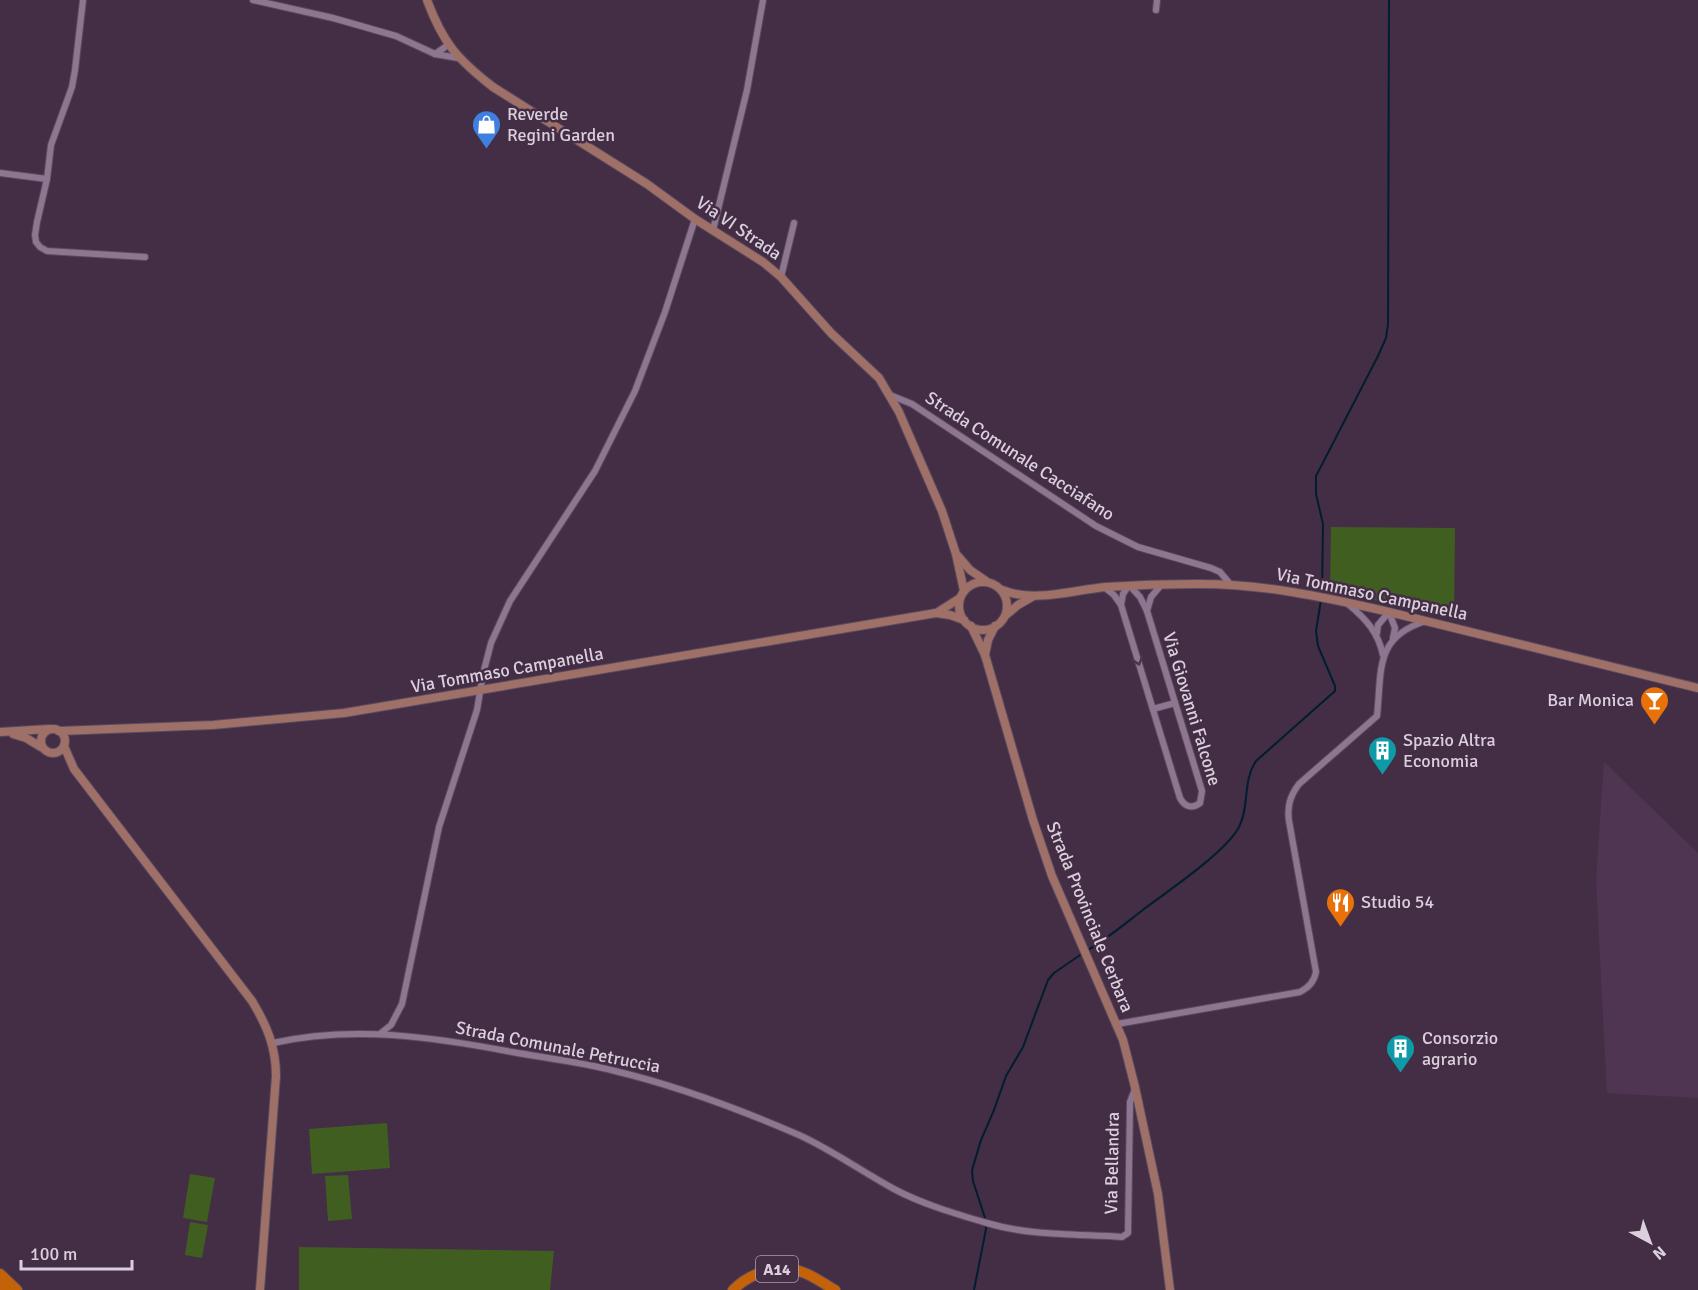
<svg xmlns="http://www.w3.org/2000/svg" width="1698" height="1290" font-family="Signika,sans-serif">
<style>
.built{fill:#4f3552}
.green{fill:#415e21}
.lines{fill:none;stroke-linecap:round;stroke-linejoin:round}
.stream{stroke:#001e2f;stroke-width:2}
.street-casing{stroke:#5b4a5d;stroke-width:8}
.secondary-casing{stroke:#5b4a5d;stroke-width:10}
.highway-casing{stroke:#5b4a5d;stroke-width:12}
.street{stroke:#8e7691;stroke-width:6}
.secondary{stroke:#9e7068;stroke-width:8}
.highway{stroke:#c46209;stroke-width:10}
.oneway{stroke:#4a354d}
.labels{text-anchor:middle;stroke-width:5;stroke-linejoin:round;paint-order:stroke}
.shield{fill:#432e45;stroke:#ae9faf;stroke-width:1.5}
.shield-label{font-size:16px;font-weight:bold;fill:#dccfdd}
.poi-label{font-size:18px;fill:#dccfdd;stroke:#432e45;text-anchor:start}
.street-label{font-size:18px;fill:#dccfdd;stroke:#432e45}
</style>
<rect width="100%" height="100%" fill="#432e45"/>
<polygon class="built" points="1604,762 1698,853 1698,1098 1607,1093 1596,880"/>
<g class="green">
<polygon points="1331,527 1455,528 1454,618 1330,590"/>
<polygon points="387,1123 390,1168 312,1174 309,1129"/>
<polygon points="190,1174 215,1178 207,1222 183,1218"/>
<polygon points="348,1175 352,1219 328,1221 325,1176"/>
<polygon points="190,1222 208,1225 202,1258 185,1255"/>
<polygon points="299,1247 554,1251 550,1290 299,1290"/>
</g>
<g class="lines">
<g class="stream">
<polyline points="1322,594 1323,524 1316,494 1316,476 1378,356 1386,338 1388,324 1389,0"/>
<path d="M1088,950C1108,938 1126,923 1144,909C1168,891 1226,852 1239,827C1250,806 1242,782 1256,761L1335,691V686L1318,646L1316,631L1321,600"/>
<polyline points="974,1290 986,1229 985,1218 973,1181 972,1170 981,1140 994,1110 1006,1076 1023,1047 1048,980 1054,973 1083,953"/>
</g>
<defs>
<g id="street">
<polyline points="83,0 75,70 72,87 51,145 47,179 37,222 35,235 36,242 40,247 47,251 145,257"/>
<polyline points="253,0 333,18 396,36 435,54 458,58"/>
<polyline points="1156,10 1157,0"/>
<polyline points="435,54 448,45"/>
<polyline points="0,173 47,179"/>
<polyline points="713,230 747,90 763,0"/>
<polyline points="781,277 794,223"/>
<polyline points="890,395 912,404 1096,526 1138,547 1211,568 1220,572 1231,585"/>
<path d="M1104,587L1114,595L1121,605L1180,798C1185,807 1192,809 1200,803L1202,791L1147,611L1140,597L1129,585L1123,594L1121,605"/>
<path d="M1348,604C1366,619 1378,632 1383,655"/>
<polyline points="1147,611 1151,597 1162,584"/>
<polyline points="1377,633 1378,625 1389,612 1395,628 1393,638"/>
<polyline points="1153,709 1175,703"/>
<path d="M1117,1024L1300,992C1309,987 1314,982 1316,972L1289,821C1287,806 1290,796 1299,784L1377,716C1382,670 1374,637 1426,621"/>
<polyline points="381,1033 391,1025 402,1004 439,827 477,710 483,674 491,643 510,601 595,471 635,391 665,312 695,219"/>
<path d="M273,1043C353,1025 433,1037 512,1052C546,1058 581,1062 615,1071C678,1086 739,1109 799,1135C832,1150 861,1171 894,1189C922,1204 956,1214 987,1223C1030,1236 1078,1234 1122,1237L1128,1233L1130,1102L1135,1089"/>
</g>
<g id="secondary">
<path d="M427,0C443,43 457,59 493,87L647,184L695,219L763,262L781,277L831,333L879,378L899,412L942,511L956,554L964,591"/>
<polyline points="958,556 970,570 986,581"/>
<circle cx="983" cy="606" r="24"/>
<path d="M1002,590C1035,603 1072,590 1106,587C1135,585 1165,584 1194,584C1259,583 1325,597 1389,612L1698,688"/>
<polyline points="938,612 960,598"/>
<polyline points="1006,615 1018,605 1032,597"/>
<polyline points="971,626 985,655 1033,820 1052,876 1123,1040 1135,1087 1158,1194 1170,1290"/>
<polyline points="985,655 988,640 995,626"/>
<circle cx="53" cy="741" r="12"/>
<polyline points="59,731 213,725 344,713 936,613 950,615 964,620"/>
<polyline points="0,732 49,729"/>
<polyline points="13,734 26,738 41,747"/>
<path d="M64,746L74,769L252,1001C267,1026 276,1047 276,1076L260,1290"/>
</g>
<g id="highway">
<polyline points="0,1274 17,1290"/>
<polyline points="0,1285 5,1290"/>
<path d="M733,1290C750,1273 778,1263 802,1272C814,1276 824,1284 835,1290"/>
</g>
</defs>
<use href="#street" class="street-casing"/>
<use href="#secondary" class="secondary-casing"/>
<use href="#highway" class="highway-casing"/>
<use href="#street" class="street"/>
<use href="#secondary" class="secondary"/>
<use href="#highway" class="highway"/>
</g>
<defs><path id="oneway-chevron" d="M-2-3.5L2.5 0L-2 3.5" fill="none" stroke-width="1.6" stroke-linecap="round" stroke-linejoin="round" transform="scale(1.5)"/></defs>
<use class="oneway" href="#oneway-chevron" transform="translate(1138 661) rotate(73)"/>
<defs>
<symbol id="shop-pin" viewBox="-11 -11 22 30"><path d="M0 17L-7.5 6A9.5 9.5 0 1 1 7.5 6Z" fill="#3f7fe0" stroke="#432e45"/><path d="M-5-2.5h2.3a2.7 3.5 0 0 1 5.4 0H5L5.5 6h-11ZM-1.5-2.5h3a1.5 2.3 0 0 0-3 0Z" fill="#fff"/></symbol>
<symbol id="bar-pin" viewBox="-11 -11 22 30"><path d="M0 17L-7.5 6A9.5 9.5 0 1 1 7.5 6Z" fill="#e8710a" stroke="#432e45"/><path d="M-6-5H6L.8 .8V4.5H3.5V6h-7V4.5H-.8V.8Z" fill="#fff"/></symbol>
<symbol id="building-pin" viewBox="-11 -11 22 30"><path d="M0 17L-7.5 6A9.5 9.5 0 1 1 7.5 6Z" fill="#0f9aa8" stroke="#432e45"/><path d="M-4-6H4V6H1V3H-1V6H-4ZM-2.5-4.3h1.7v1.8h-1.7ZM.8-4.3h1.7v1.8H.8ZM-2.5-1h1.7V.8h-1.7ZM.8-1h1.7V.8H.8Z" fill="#fff"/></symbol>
<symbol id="restaurant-pin" viewBox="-11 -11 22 30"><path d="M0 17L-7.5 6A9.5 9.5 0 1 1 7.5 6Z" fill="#e8710a" stroke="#432e45"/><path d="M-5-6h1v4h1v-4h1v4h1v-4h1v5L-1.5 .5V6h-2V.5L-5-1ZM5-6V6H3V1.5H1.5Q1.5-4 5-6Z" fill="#fff"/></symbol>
</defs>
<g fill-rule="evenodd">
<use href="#shop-pin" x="470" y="108" width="33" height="45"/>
<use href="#bar-pin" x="1638" y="684" width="33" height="45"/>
<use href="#building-pin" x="1366" y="734" width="33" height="45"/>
<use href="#restaurant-pin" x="1324" y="886" width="33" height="45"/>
<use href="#building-pin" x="1384" y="1032" width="33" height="45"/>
</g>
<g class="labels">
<rect class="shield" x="756" y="1256" width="42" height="26" rx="4.5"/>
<g class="shield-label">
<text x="777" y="1275">A14</text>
</g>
<g class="poi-label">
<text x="507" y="120">Reverde<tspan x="507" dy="21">Regini Garden</tspan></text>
<text x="1634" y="706" text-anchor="end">Bar Monica</text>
<text x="1403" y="746">Spazio Altra<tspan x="1403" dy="21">Economia</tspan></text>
<text x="1361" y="908">Studio 54</text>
<text x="1422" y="1044">Consorzio<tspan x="1422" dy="21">agrario</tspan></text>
</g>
<g class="street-label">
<text transform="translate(739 228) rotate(34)" y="6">Via VI Strada</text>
<text transform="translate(1020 456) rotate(33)" y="6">Strada Comunale Cacciafano</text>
<text transform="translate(1372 594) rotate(12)" y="6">Via Tommaso Campanella</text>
<text transform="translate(507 670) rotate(-10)" y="6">Via Tommaso Campanella</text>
<text transform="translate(1192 709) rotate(73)" y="6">Via Giovanni Falcone</text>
<text transform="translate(1090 917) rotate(68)" y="6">Strada Provinciale Cerbara</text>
<text transform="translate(558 1047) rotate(11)" y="6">Strada Comunale Petruccia</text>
<text transform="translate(1112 1163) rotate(-89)" y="6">Via Bellandra</text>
</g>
</g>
<g transform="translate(1650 1242) rotate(139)" stroke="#432e45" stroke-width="4.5" paint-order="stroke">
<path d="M0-4.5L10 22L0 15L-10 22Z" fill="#dccfdd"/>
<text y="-9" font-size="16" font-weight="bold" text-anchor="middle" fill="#dccfdd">N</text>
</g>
<path d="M21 1260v9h111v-9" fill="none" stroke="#dccfdd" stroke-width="3"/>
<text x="30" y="1260" font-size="18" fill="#dccfdd" stroke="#432e45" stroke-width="4.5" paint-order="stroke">100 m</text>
</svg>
